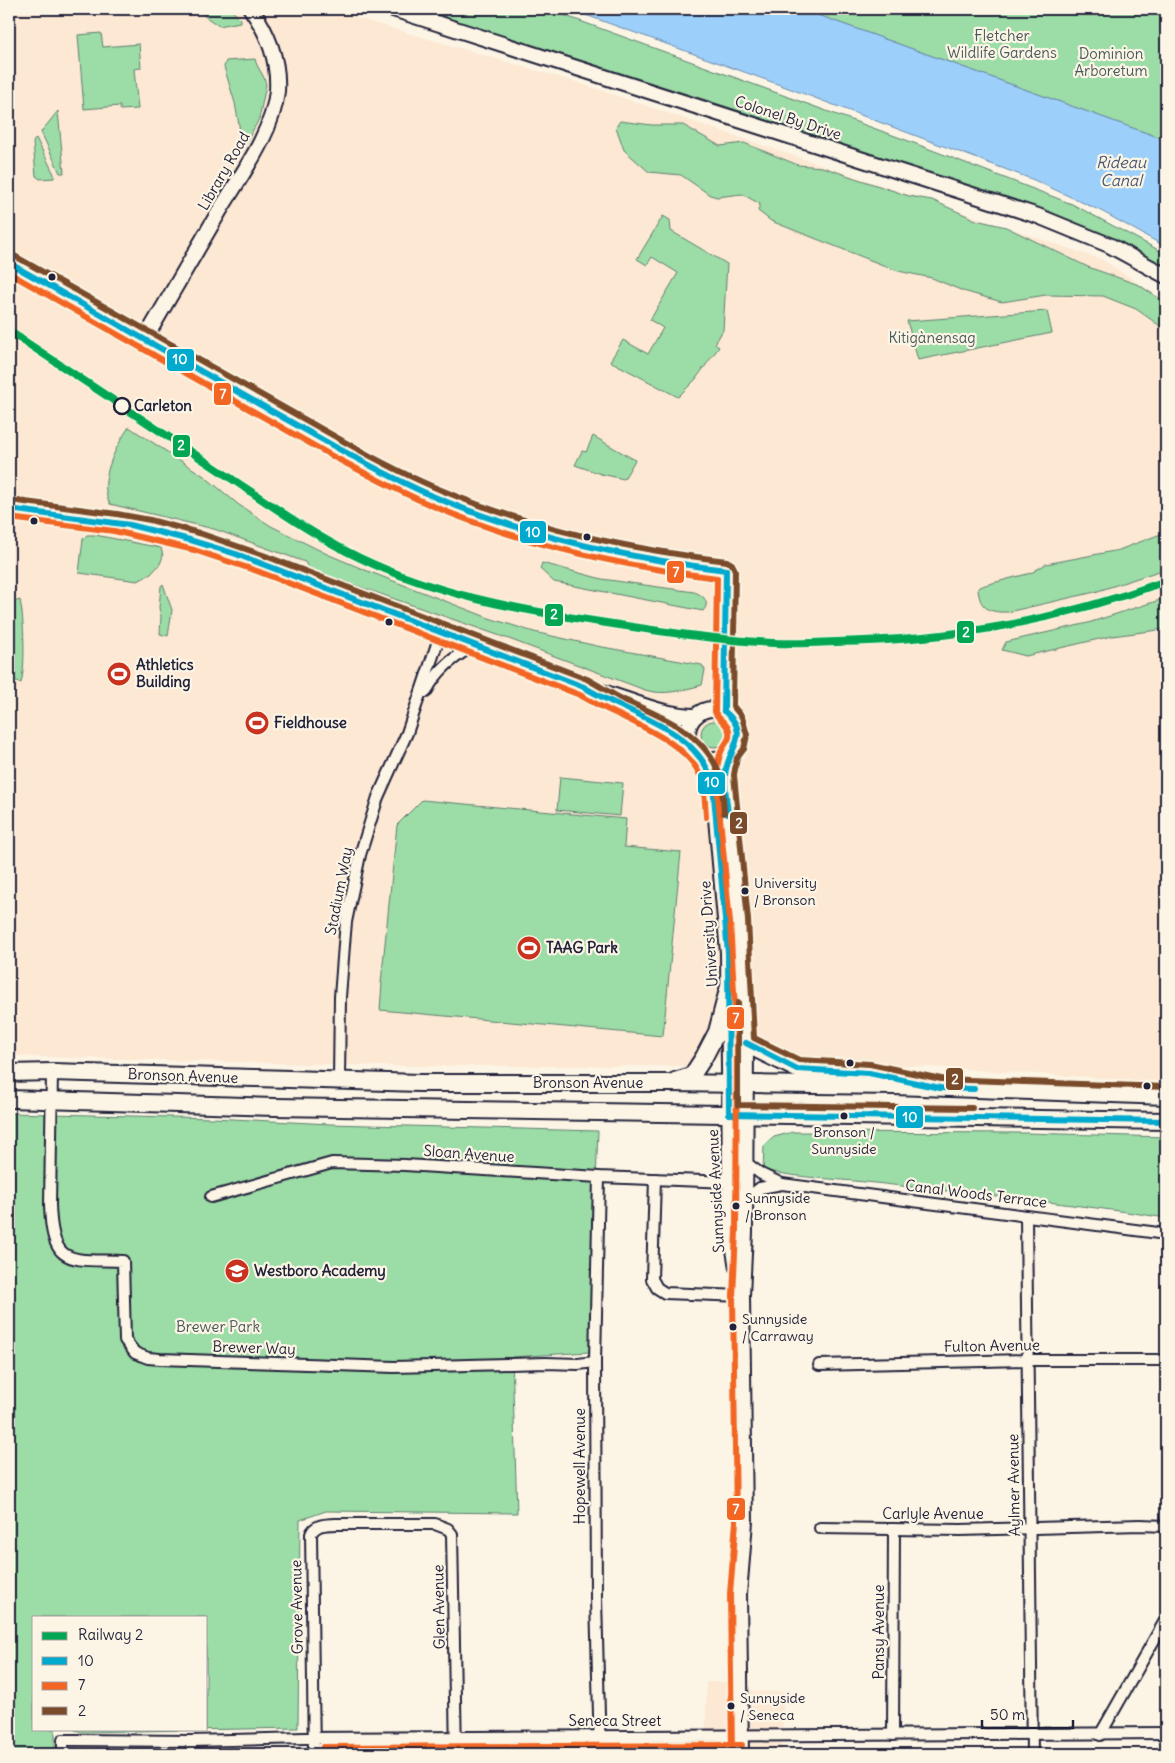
<svg xmlns="http://www.w3.org/2000/svg" width="1175" height="1763" font-family="Delius,sans-serif">
<style>
.built{fill:#fce8d3}
.green{fill:#9cdca6;stroke:#5f7f70}
.water{fill:#9cd0fa;stroke:#6b8aae}
.lines{fill:none;stroke-linecap:round;stroke-linejoin:round}
.street-casing{stroke:#22223b;stroke-width:14}
.secondary-casing{stroke:#22223b;stroke-width:18}
.primary-casing{stroke:#22223b;stroke-width:20}
.street{stroke:#fcf5e5;stroke-width:10}
.secondary{stroke:#fcf5e5;stroke-width:14}
.primary{stroke:#fcf5e5;stroke-width:16}
.bus-1-casing{stroke:#fcf5e5;stroke-width:10}
.bus-2-casing{stroke:#fcf5e5;stroke-width:10}
.bus-3-casing{stroke:#fcf5e5;stroke-width:10}
.bus-1{stroke:#00a9ce;stroke-width:6}
.bus-2{stroke:#f26522;stroke-width:6}
.bus-3{stroke:#7a4b2a;stroke-width:6}
.rail-1-casing{stroke:#fcf5e5;stroke-width:11}
.rail-1{stroke:#00a651;stroke-width:8}
.bus-dot{fill:#22223b;stroke:#fcf5e5;stroke-width:2}
.stop-dot{fill:#fcf5e5;stroke:#22223b;stroke-width:2.5}
.labels{text-anchor:middle;stroke-width:4.5;stroke-linejoin:round;paint-order:stroke}
.bus-label{font-size:14px;fill:#22223b;stroke:#fcf5e5;text-anchor:start}
.park-label{font-size:15px;fill:#475a5b;stroke:#fcf5e5}
.street-label{font-size:15px;fill:#22223b;stroke:#fcf5e5}
.stop-label{font-size:15px;font-weight:bold;fill:#22223b;stroke:#fcf5e5;text-anchor:start}
.poi-label{font-size:15px;font-weight:bold;fill:#22223b;stroke:#fcf5e5;text-anchor:start}
.water-label{font-size:16px;font-style:italic;fill:#475674;stroke:#fcf5e5}
.line-badge{stroke:#fcf5e5;stroke-width:2}
.badge-label{font-size:14px;text-anchor:middle;font-weight:bold;fill:#fff}
</style>
<rect width="100%" height="100%" fill="#fcf5e5"/>
<filter id="ink" filterUnits="userSpaceOnUse"><feTurbulence type="fractalNoise" baseFrequency=".02" numOctaves="2"/><feDisplacementMap in="SourceGraphic" scale="10" xChannelSelector="R" yChannelSelector="G"/><feConvolveMatrix kernelMatrix="1 2 1 2 8 2 1 2 1" color-interpolation-filters="sRGB"/></filter>
<g filter="url(#ink)">
<g class="built">
<polygon points="9,9 338,9 357,18 576,82 1103,260 1166,301 1166,1082 913,1066 704,1057 685,1066 384,1066 9,1056"/>
<polygon points="706,1682 736,1682 736,1691 784,1692 781,1754 695,1754 706,1726"/>
</g>
<g class="green">
<polygon points="202,9 231,9 240,19 240,22 219,26 203,15"/>
<polygon points="417,9 547,9 906,140 1072,204 1166,254 1166,267 1115,240 1061,217 709,101"/>
<polygon points="801,9 1166,9 1166,140"/>
<polygon points="101,33 103,47 139,44 141,68 134,69 138,109 120,110 120,106 84,109 78,35"/>
<path d="M255,59C257,69 265,75 266,85L259,119L245,145L242,142L235,103L224,67L226,61Z"/>
<polygon points="58,111 64,173 60,173 41,132"/>
<polygon points="620,121 652,125 683,125 720,146 744,143 798,165 822,167 909,196 932,200 976,220 1006,227 1088,267 1139,285 1166,303 1166,333 1163,328 1136,309 1103,296 1046,295 1002,302 963,291 932,278 898,271 771,221 758,211 760,204 742,194 717,197 710,195 681,175 649,172 624,150 616,127"/>
<polygon points="36,138 54,174 54,178 40,179 36,176 33,142"/>
<polygon points="663,216 670,220 671,231 727,264 723,330 715,344 719,347 695,380 678,397 610,361 623,340 648,354 663,328 650,320 678,273 652,257 647,265 637,259"/>
<polygon points="1047,311 1052,333 918,360 907,321"/>
<path d="M129,427L204,476L239,505L271,526L327,554L365,570L489,618L534,632L597,646L702,665L705,670L702,685C683,690 665,696 645,690L509,639L309,569L305,562L214,529L110,504C97,482 116,446 129,427Z"/>
<polygon points="593,436 635,460 624,479 601,474 575,465 582,451 586,452"/>
<path d="M1166,532V568L1159,571L1095,592L1008,612C989,613 979,608 978,588L985,585L1031,573L1046,564L1119,550Z"/>
<polygon points="87,535 95,535 161,548 163,556 160,564 151,574 138,581 79,573 83,539"/>
<path d="M542,563L602,579L694,592C703,595 711,602 703,611L554,582L540,569Z"/>
<polygon points="163,584 172,610 168,636 160,634 161,616 159,608 161,586"/>
<polygon points="1166,598 1166,629 1112,636 1026,656 1002,650 1006,642 1088,623"/>
<path d="M20,600C24,618 26,666 21,683L15,680L9,672V650L12,632L11,603Z"/>
<circle cx="714" cy="734" r="13"/>
<polygon points="560,777 623,783 620,816 557,810"/>
<polygon points="422,800 626,819 624,847 681,852 663,1036 380,1010 382,983 381,983 397,825"/>
<polygon points="9,1113 213,1118 330,1124 598,1131 589,1352 512,1357 517,1513 326,1511 300,1520 298,1728 81,1732 73,1729 206,1729 206,1617 34,1617 34,1729 55,1729 55,1754 9,1754"/>
<path d="M793,1132L1026,1133L1166,1137V1218C1073,1203 978,1195 884,1184C844,1179 802,1179 763,1170L764,1146L774,1137Z"/>
</g>
<polygon class="water" points="569,9 801,9 1166,140 1166,247 1103,212 1034,180 783,86"/>
<g class="lines">
<defs>
<g id="street">
<path d="M426,692C437,670 453,658 474,645"/>
<path d="M52,1072L50,1205C52,1268 70,1259 123,1261L125,1340L135,1353L148,1358L160,1359L394,1367L546,1363L578,1364L595,1362"/>
<polyline points="339,1080 340,997 344,945 346,922 360,855 378,797 407,733 441,632"/>
<polyline points="745,1162 761,1174 782,1184"/>
<polyline points="599,1177 595,1362 596,1598 600,1754"/>
<polyline points="655,1179 652,1279 657,1288 665,1293 742,1296"/>
<polyline points="211,1197 332,1163 405,1165 599,1177 730,1182"/>
<polyline points="745,1200 760,1188 782,1184 1166,1234"/>
<polyline points="1026,1216 1032,1754"/>
<polyline points="819,1365 1028,1360 1166,1360"/>
<polyline points="820,1528 961,1530 1140,1525 1166,1526"/>
<polyline points="893,1735 894,1529"/>
<polyline points="1100,1735 1166,1619"/>
<polyline points="191,1741 191,1754"/>
<polyline points="63,1754 63,1740 73,1740 191,1741 305,1738 1166,1733"/>
<path d="M314,1754L311,1534C315,1524 325,1525 335,1524H435L448,1529L452,1534L456,1754"/>
</g>
<g id="secondary">
<polyline points="393,9 1038,216 1109,245 1166,276"/>
<path d="M9,263C95,311 181,360 267,409C331,444 393,482 461,508C547,542 635,560 726,570L724,711"/>
<path d="M145,339C170,296 195,253 220,210C241,175 273,133 277,91C279,60 268,33 251,9"/>
<path d="M9,509C49,514 91,517 131,525C175,534 218,548 260,563L584,687C622,695 657,716 696,716"/>
<polyline points="597,696 667,729 690,744"/>
<circle cx="713" cy="734" r="25"/>
<polyline points="730,754 725,775 739,921 746,1043 745,1232 742,1296 745,1522 739,1594 741,1754"/>
<polyline points="699,756 709,773 714,796 728,953 730,1182 731,1232 737,1268"/>
</g>
<g id="primary">
<polyline points="746,1043 754,1048 797,1069 869,1073 898,1079"/>
<polyline points="9,1073 52,1072 420,1083 668,1083 895,1086 1166,1096"/>
<polyline points="675,1081 688,1077 693,1074 704,1057 717,1032 729,986"/>
<polyline points="9,1099 275,1107 1166,1121"/>
</g>
</defs>
<use href="#street" class="street-casing"/>
<use href="#secondary" class="secondary-casing"/>
<use href="#primary" class="primary-casing"/>
<use href="#street" class="street"/>
<use href="#secondary" class="secondary"/>
<use href="#primary" class="primary"/>
<defs>
<g id="bus-1">
<path d="M9,263L339,449C371,466 403,484 437,498C529,537 627,558 726,570"/>
<path d="M9,509L130,525L190,540L236,554L584,687C625,713 689,726 709,773C712,780 712,789 714,796L728,953L729,1114L1166,1121"/>
<path d="M724,711C753,734 728,747 725,775C724,788 727,801 728,814"/>
<polyline points="724,711 726,570"/>
<polyline points="746,1043 797,1069 869,1073 940,1088 974,1089"/>
</g>
<g id="bus-2">
<path d="M9,273L334,457C367,474 399,492 433,506C524,545 620,566 717,578L715,712C718,720 727,722 729,731C731,740 724,744 721,752C718,759 717,768 716,776L730,922L737,1043L736,1232L733,1296L736,1522L730,1594L732,1754"/>
<path d="M9,518L114,531L194,550L257,571L580,695C615,717 688,738 701,778C705,790 705,804 706,817"/>
<polyline points="323,1754 323,1747 742,1745"/>
</g>
<g id="bus-3">
<path d="M13,255L343,441C375,459 407,476 441,490C533,529 629,549 727,561L732,564L735,570L733,706L742,717L747,735L744,749L737,758L734,775L748,920L754,1038L799,1060L870,1064L941,1079L1166,1087"/>
<path d="M10,500L117,514L150,520L199,533L263,555L587,679C598,685 609,692 620,698C657,715 699,729 717,768C723,782 723,799 724,813"/>
<polyline points="738,1003 738,1105 972,1108"/>
</g>
</defs>
<use href="#bus-1" class="bus-1-casing"/>
<use href="#bus-2" class="bus-2-casing"/>
<use href="#bus-3" class="bus-3-casing"/>
<use href="#bus-1" class="bus-1"/>
<use href="#bus-2" class="bus-2"/>
<use href="#bus-3" class="bus-3"/>
<defs>
<path id="rail-1" d="M9,331C78,377 147,423 217,469C264,500 310,534 360,558C435,594 518,610 600,622C658,631 716,640 774,643C795,644 816,643 836,642C952,640 1057,621 1166,581"/>
</defs>
<use href="#rail-1" class="rail-1-casing"/>
<use href="#rail-1" class="rail-1"/>
</g>
</g>
<defs>
<symbol id="stadium-disc" viewBox="-11 -11 22 22"><circle r="9.5" fill="#c8321e" stroke="#fcf5e5"/><path d="M0-5a6.5 5 0 1 0 0 10a6.5 5 0 1 0 0-10ZM-3.5-1.8h7v3.6h-7Z" fill="#fff"/></symbol>
<symbol id="school-disc" viewBox="-11 -11 22 22"><circle r="9.5" fill="#c8321e" stroke="#fcf5e5"/><path d="M0-5L7-2L0 1L-7-2ZM-4 1L0 2.5L4 1V4Q0 6-4 4Z" fill="#fff"/></symbol>
</defs>
<g fill-rule="evenodd">
<use href="#stadium-disc" x="105" y="660" width="28" height="28"/>
<use href="#stadium-disc" x="243" y="709" width="28" height="28"/>
<use href="#stadium-disc" x="515" y="934" width="28" height="28"/>
<use href="#school-disc" x="223" y="1257" width="28" height="28"/>
</g>
<g class="bus-dot">
<circle cx="52" cy="277" r="4.5"/>
<circle cx="34" cy="521" r="4.5"/>
<circle cx="587" cy="537" r="4.5"/>
<circle cx="389" cy="622" r="4.5"/>
<circle cx="745" cy="891" r="4.5"/>
<circle cx="850" cy="1063" r="4.5"/>
<circle cx="1147" cy="1086" r="4.5"/>
<circle cx="844" cy="1116" r="4.5"/>
<circle cx="736" cy="1206" r="4.5"/>
<circle cx="733" cy="1327" r="4.5"/>
<circle cx="731" cy="1706" r="4.5"/>
</g>
<circle class="stop-dot" cx="122" cy="406" r="8"/>
<g class="labels">
<g class="bus-label">
<text x="754" y="888">University<tspan x="754" dy="17">/ Bronson</tspan></text>
<text x="844" y="1137" text-anchor="middle">Bronson /<tspan x="844" dy="17">Sunnyside</tspan></text>
<text x="745" y="1203">Sunnyside<tspan x="745" dy="17">/ Bronson</tspan></text>
<text x="742" y="1324">Sunnyside<tspan x="742" dy="17">/ Carraway</tspan></text>
<text x="740" y="1703">Sunnyside<tspan x="740" dy="17">/ Seneca</tspan></text>
</g>
<g class="park-label">
<text x="1002" y="41">Fletcher<tspan x="1002" dy="17">Wildlife Gardens</tspan></text>
<text x="1111" y="59">Dominion<tspan x="1111" dy="17">Arboretum</tspan></text>
<text x="932" y="343">Kitigànensag</text>
<text x="218" y="1332">Brewer Park</text>
</g>
<g class="street-label">
<text transform="translate(788 118) rotate(18)" y="5">Colonel By Drive</text>
<text transform="translate(224 171) rotate(-60)" y="5">Library Road</text>
<text transform="translate(339 891) rotate(-79)" y="5">Stadium Way</text>
<text transform="translate(709 934) rotate(-94)" y="5">University Drive</text>
<text transform="translate(183 1076) rotate(2)" y="5">Bronson Avenue</text>
<text x="588" y="1088">Bronson Avenue</text>
<text transform="translate(469 1154) rotate(4)" y="5">Sloan Avenue</text>
<text transform="translate(716 1191) rotate(-93)" y="5">Sunnyside Avenue</text>
<text transform="translate(976 1194) rotate(7)" y="5">Canal Woods Terrace</text>
<text transform="translate(992 1346) rotate(-1)" y="5">Fulton Avenue</text>
<text transform="translate(254 1348) rotate(2)" y="5">Brewer Way</text>
<text transform="translate(580 1466) rotate(-90)" y="5">Hopewell Avenue</text>
<text transform="translate(1014 1485) rotate(-91)" y="5">Aylmer Avenue</text>
<text x="933" y="1519">Carlyle Avenue</text>
<text transform="translate(297 1607) rotate(-91)" y="5">Grove Avenue</text>
<text transform="translate(439 1607) rotate(-91)" y="5">Glen Avenue</text>
<text transform="translate(879 1632) rotate(-90)" y="5">Pansy Avenue</text>
<text x="615" y="1726">Seneca Street</text>
</g>
<g class="stop-label">
<text x="134" y="411">Carleton</text>
</g>
<g class="poi-label">
<text x="136" y="670">Athletics<tspan x="136" dy="17">Building</tspan></text>
<text x="274" y="728">Fieldhouse</text>
<text x="546" y="953">TAAG Park</text>
<text x="254" y="1276">Westboro Academy</text>
</g>
<g class="water-label">
<text x="1121" y="168">Rideau<tspan x="1121" dy="18">Canal</tspan></text>
</g>
</g>
<g class="line-badge">
<rect x="166" y="348" width="29" height="24" rx="5" fill="#00a9ce"/>
<rect x="213" y="382" width="19" height="24" rx="5" fill="#f26522"/>
<rect x="172" y="434" width="19" height="24" rx="5" fill="#00a651"/>
<rect x="519" y="520" width="28" height="24" rx="5" fill="#00a9ce"/>
<rect x="666" y="560" width="19" height="24" rx="5" fill="#f26522"/>
<rect x="544" y="603" width="20" height="24" rx="5" fill="#00a651"/>
<rect x="956" y="620" width="19" height="24" rx="5" fill="#00a651"/>
<rect x="697" y="771" width="29" height="24" rx="5" fill="#00a9ce"/>
<rect x="729" y="811" width="19" height="24" rx="5" fill="#7a4b2a"/>
<rect x="726" y="1006" width="19" height="24" rx="5" fill="#f26522"/>
<rect x="945" y="1067" width="19" height="24" rx="5" fill="#7a4b2a"/>
<rect x="895" y="1105" width="29" height="24" rx="5" fill="#00a9ce"/>
<rect x="726" y="1497" width="20" height="24" rx="5" fill="#f26522"/>
</g>
<g class="badge-label">
<text x="180" y="364">10</text>
<text x="223" y="399">7</text>
<text x="181" y="450">2</text>
<text x="533" y="537">10</text>
<text x="676" y="577">7</text>
<text x="554" y="619">2</text>
<text x="966" y="637">2</text>
<text x="712" y="787">10</text>
<text x="739" y="828">2</text>
<text x="736" y="1023">7</text>
<text x="955" y="1084">2</text>
<text x="910" y="1122">10</text>
<text x="736" y="1514">7</text>
</g>
<rect width="1175" height="1763" fill="none" stroke="#fcf5e5" stroke-width="30"/>
<rect x="15" y="15" width="1145" height="1733" fill="none" stroke="#22223b" stroke-width="2" filter="url(#ink)"/>
<rect x="32" y="1616" width="175" height="115" fill="#fcf5e5" stroke="#a5a1a1"/>
<rect x="42" y="1632" width="25" height="8" fill="#00a651" stroke="#a5a1a1"/>
<text x="78" y="1640" font-size="15" fill="#22223b">Railway 2</text>
<rect x="42" y="1657" width="25" height="8" fill="#00a9ce" stroke="#a5a1a1"/>
<text x="78" y="1666" font-size="15" fill="#22223b">10</text>
<rect x="42" y="1682" width="25" height="8" fill="#f26522" stroke="#a5a1a1"/>
<text x="78" y="1690" font-size="15" fill="#22223b">7</text>
<rect x="42" y="1707" width="25" height="8" fill="#7a4b2a" stroke="#a5a1a1"/>
<text x="78" y="1716" font-size="15" fill="#22223b">2</text>
<path d="M982 1720v8h91v-8" fill="none" stroke="#22223b" stroke-width="2.5"/>
<text x="990" y="1720" font-size="15" fill="#22223b" stroke="#fcf5e5" stroke-width="4" paint-order="stroke">50 m</text>
</svg>
